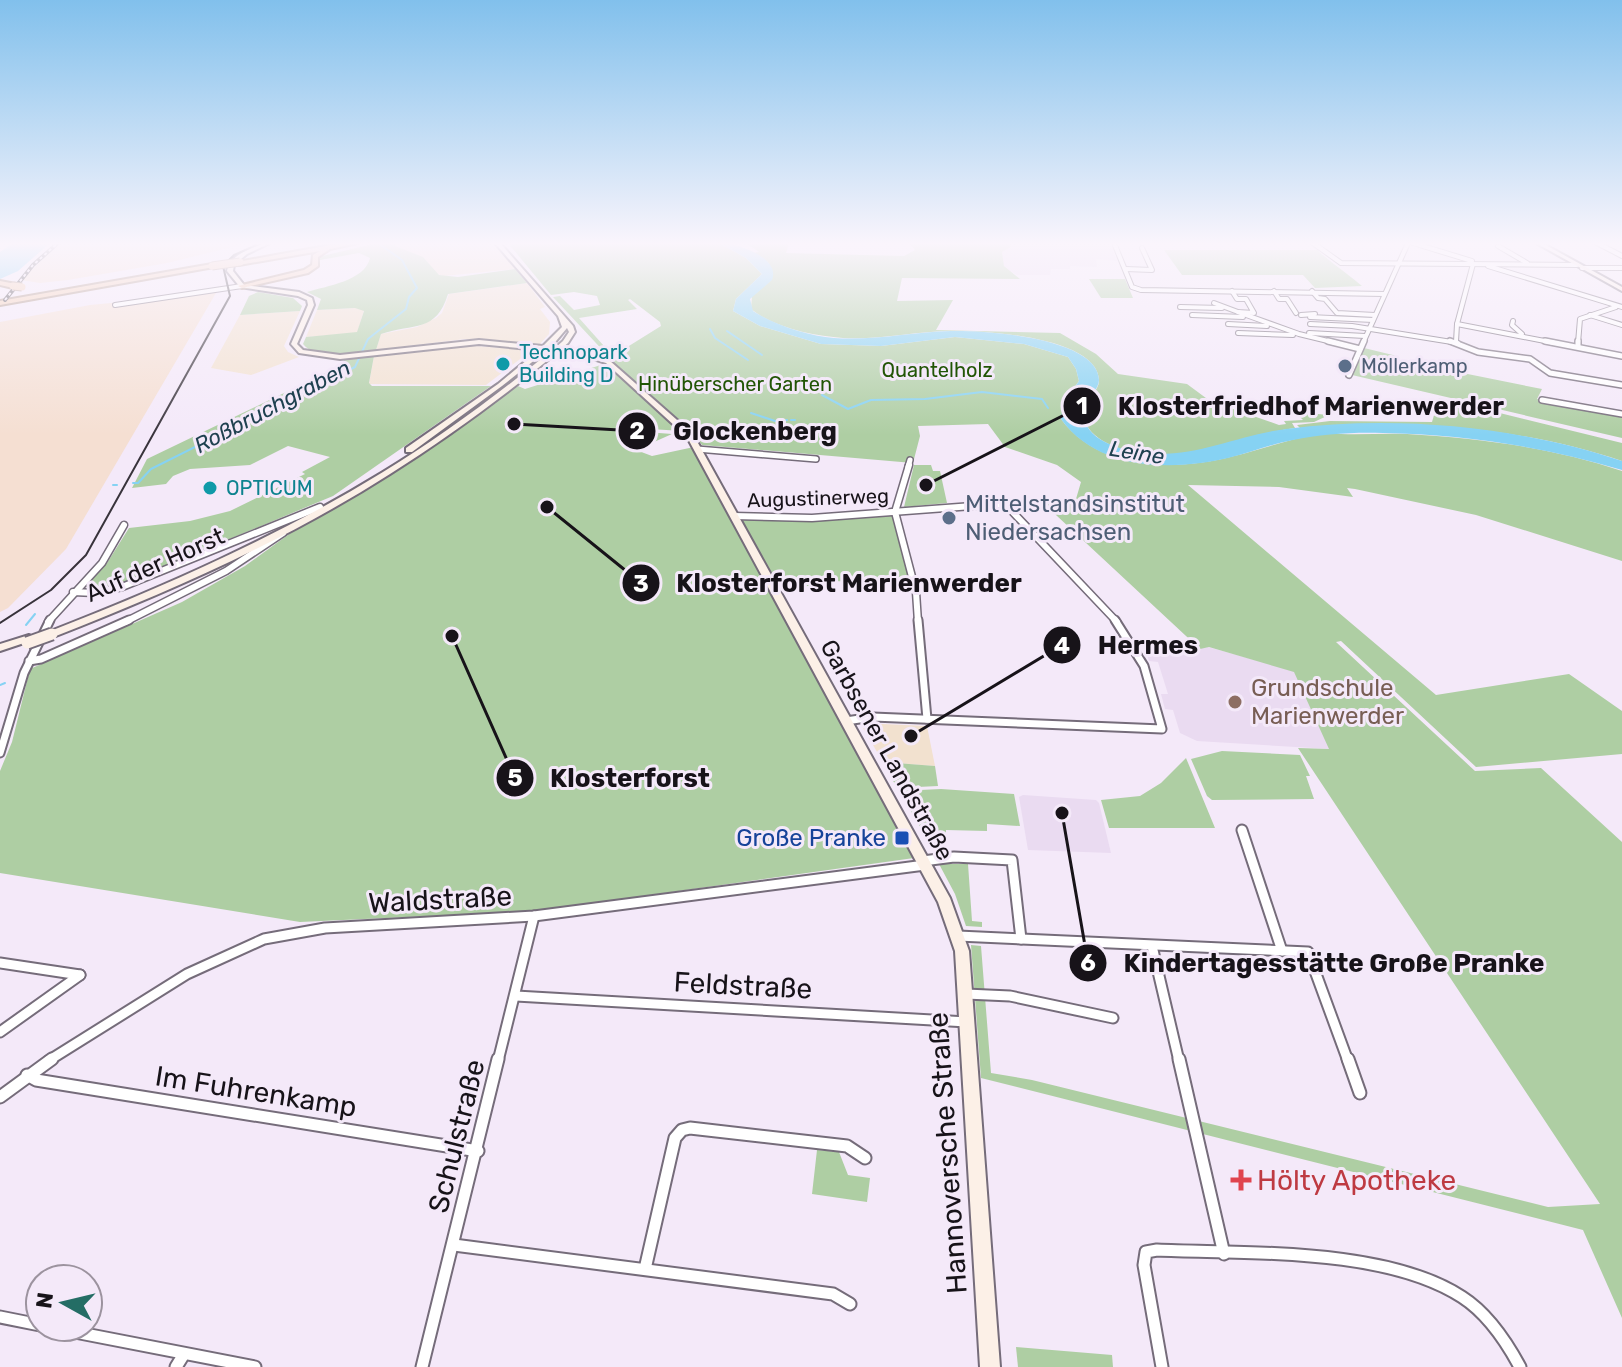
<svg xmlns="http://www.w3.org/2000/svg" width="1622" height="1367" font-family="Rubik,sans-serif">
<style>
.commercial{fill:#f2e1cf}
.industrial{fill:#f5dfd2}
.built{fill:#eadbf1}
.green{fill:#aecea3}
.water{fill:#86d2f3}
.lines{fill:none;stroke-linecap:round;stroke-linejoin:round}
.stream{stroke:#86d2f3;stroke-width:2}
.street-far5-casing{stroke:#756c7a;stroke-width:6}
.street-far4-casing{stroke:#756c7a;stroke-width:8}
.street-far3-casing{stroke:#756c7a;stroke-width:9}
.street-far2-casing{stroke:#756c7a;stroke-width:11}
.street-far1-casing{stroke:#756c7a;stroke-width:13}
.street-casing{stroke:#756c7a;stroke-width:15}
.secondary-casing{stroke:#756c7a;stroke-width:4}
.highway-casing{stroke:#a78b7a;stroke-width:4}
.street-far5{stroke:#fff;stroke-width:4}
.street-far4{stroke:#fff;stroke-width:5}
.street-far3{stroke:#fff;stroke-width:6}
.street-far2{stroke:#fff;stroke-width:7}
.street-far1{stroke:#fff;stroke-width:9}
.street{stroke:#fff;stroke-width:11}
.secondary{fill:#fcf0e7;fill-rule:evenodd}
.highway{fill:#f4ccae;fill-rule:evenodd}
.tram{stroke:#38333b;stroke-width:2}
.rail-casing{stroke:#38333b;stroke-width:4}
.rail{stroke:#f4e9f9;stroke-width:2;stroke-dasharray:3;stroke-linecap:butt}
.secondary-bridge-casing{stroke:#756c7a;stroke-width:15;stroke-linecap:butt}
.highway-bridge-casing{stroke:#a78b7a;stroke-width:9;stroke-linecap:butt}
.secondary-bridge{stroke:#fcf0e7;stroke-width:11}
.highway-bridge{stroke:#f4ccae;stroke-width:7}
.culture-dot{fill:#0f9aa8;stroke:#f4e9f9;stroke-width:3}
.service-dot{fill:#5c6f8a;stroke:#f4e9f9;stroke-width:3}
.education-dot{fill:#8d6e63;stroke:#f4e9f9;stroke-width:3}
.transit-dot{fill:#1a4fb4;stroke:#f4e9f9;stroke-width:3}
.health-dot{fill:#e0444e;stroke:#f4e9f9;stroke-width:3}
.labels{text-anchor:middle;stroke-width:6;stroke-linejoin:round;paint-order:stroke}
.far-culture-label{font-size:20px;fill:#0d838f;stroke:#f4e9f9;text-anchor:start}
.far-service-label{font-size:20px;fill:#4e5e75;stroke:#f4e9f9;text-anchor:start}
.far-park-label{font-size:20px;fill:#225506;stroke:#f4e9f9}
.far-street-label{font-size:20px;fill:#171319;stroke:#f4e9f9}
.far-water-label{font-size:22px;font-style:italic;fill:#1f4150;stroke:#f4e9f9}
.service-label{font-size:24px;fill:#4e5e75;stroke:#f4e9f9;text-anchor:start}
.street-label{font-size:24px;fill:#171319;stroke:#f4e9f9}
.education-label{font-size:24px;fill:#785e54;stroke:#f4e9f9;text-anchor:start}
.transit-label{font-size:24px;fill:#164399;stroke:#f4e9f9;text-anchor:end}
.near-street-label{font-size:28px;fill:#171319;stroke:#f4e9f9}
.near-health-label{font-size:28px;fill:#be3a42;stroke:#f4e9f9;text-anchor:start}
.leader{fill:none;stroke:#171319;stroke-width:3}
.callout-dot{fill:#171319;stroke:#f4e9f9;stroke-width:3}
.mark-label{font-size:24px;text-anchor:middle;font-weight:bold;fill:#fff}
.callout-label{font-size:26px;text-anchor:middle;font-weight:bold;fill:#171319;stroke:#f4e9f9;stroke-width:6;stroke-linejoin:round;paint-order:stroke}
</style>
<rect width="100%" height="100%" fill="#f4e9f9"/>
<g class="commercial">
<polygon points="396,243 493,243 515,269 443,276 435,273 427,261 395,246"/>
<polygon points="527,283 545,307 540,309 550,322 549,334 540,344 465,339 376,350 381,334 417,327 436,318 442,313 449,294"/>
<polygon points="356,308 364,310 357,333 306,337 317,310"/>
<polygon points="300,311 284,346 288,352 299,357 251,375 211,368 240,315"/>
<polygon points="461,345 532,350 486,385 369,384 374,356"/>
<polygon points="860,723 927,726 935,766 883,762"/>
</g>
<g class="industrial">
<polygon points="60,243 249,243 167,263 68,280 40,283 21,280"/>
<polygon points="216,293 66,549 8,608 0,612 0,322 90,305"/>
</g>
<g class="built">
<polygon points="1010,243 1110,243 1117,261 1096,259 1097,267 1070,266 1070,269 1051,269 1050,275 1017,275 1004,267 1002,252 1011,247"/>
<polygon points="1208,647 1294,671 1330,749 1197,741 1180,733 1173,710 1165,709 1161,694 1168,694 1158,662 1149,661 1145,649 1185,651"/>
<polygon points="1023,795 1096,800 1099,803 1111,853 1028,850 1019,797"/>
</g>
<g class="green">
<path d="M377,243H396L395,246L423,257L439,275L458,277L515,269L527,283L448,294C436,333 414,323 381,334L376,350C355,353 318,362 303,344L306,337L357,332L364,311L355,308L317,310L321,299L307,292C326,286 365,281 370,258L359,253L320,260L318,257Z"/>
<path d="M508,243H719L746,258L762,274L736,299L733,311L760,326L821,344L881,346L955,337L1024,344L1068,357L1076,369L1079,381L1066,399L1061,419C1100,472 1177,471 1234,456C1269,448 1305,432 1341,434C1363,435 1385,433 1407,434C1479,438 1554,448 1622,471V561L1476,515L1355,489L1347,488L1353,497L1279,487L1188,485L1436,695L1569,674L1622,711V754L1476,767L1341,641L1336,642L1475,771L1541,768L1622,842V1318L1583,1230L981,1078L971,945L981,946L991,1073L1032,1080L1548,1207L1600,1204L1298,748L1329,749L1294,672L1209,647L1200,649L1042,502L1076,499L1081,482L1057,465L1005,447L988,424L918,426L920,436L913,463L702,445L687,427L608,359L661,326L660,322L630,299L628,300L637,309L579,318L612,355L609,357L553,297L560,296L574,310L600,305L597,296L574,292L551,295Z"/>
<path d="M746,243H789L786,253L904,256L915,250L909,243H1010L1011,247L1002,252L1004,266L1020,279L902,278L897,301L953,300L936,330L1060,333L1096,354L1118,374L1187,384L1210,401L1279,425L1286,424L1284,421L1303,420L1295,412L1329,415L1314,422L1292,423L1295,428C1233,436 1164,475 1103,441C1090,433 1081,422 1084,406C1088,398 1099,390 1099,381C1099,337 983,330 952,331C916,331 880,340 843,338C814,336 774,328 751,309L752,296L771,280L768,262L753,253L759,252Z"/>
<path d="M1164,250H1318C1318,253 1352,277 1362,286L1315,288L1303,275H1182Z"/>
<polygon points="1089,279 1125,279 1133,298 1101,298"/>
<polygon points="258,292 293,298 302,306 300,311 240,315 249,296"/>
<polygon points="1364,348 1397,356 1398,360 1542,389 1537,399 1622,415 1622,438 1352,375"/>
<polygon points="374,356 369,383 372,386 491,386 333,496 112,588 92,590 84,586 107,563 129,528 190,521 230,511 305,474 302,472 330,457 288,446 250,465 190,469 173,476 166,484 132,488 147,459 342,365 344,360"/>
<polygon points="604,364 682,431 619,427 620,430 672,434 636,450 652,456 694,447 732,519 893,514 910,585 835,581 775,592 914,858 537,911 300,922 0,873 0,771 12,742 30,669 182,602 245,566 292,532 406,464 518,386 525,389"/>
<path d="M1439,398L1622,443V461C1520,427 1406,418 1300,428L1297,425L1330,421L1432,422Z"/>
<polygon points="914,465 931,465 933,471 940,471 947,503 904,507"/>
<polygon points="1222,751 1300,755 1310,776 1306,776 1314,799 1212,800 1207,796 1191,759"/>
<polygon points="1186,758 1215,828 1109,828 1101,800 1140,796 1161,783"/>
<polygon points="883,762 935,766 938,786 897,788"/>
<polygon points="941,789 1014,794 1020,826 987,824 987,831 946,830 946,847 932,847 899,791"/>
<polygon points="939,864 968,864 972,921 982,922 982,927 966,926 955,894"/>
<polygon points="817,1150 839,1152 848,1175 870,1178 867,1202 812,1194"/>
<polygon points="1016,1347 1112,1355 1113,1367 1018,1367"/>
</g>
<g class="water">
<polygon points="13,243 50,243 18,271 0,279 0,252"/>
<path d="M719,243C736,243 781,257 772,280L750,299L753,311C775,325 808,336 834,338C874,341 912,332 951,331C982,330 1098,337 1099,380C1099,389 1088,398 1084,406C1078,438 1118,450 1143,453C1194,459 1237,435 1286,429C1396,415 1517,426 1622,461V470C1545,447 1463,434 1383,433C1353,432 1322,434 1293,440C1271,444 1250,453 1228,458C1172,471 1098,471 1061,419L1063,404L1079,381L1076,369L1068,357L1024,344L955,337L881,346L821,344L760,326L733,311L736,299L762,274L746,258Z"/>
</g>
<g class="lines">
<g class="stream">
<polyline points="710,329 715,338 748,360"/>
<polyline points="727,331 762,355"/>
<polyline points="822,395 848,409 871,400 925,399 982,392 1042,399 1048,408"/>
<polyline points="751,413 775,421 787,420"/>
<polyline points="791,420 795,420"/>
<polyline points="133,483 138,483 151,469 355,367 368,339 406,309 409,297 417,288 402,260 378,243"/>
<polyline points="113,485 117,485"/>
<polyline points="26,625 35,614"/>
<polyline points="0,685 5,683"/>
</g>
<defs>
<g id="street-far5">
<polyline points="1114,243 1132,287 1141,290 1384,294"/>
<polyline points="1313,243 1341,263 1577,265"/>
<polyline points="1413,243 1472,261"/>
<polyline points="1597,243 1622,256"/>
<polyline points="1498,246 1527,263"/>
<polyline points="1488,266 1622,307"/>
<polyline points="1582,268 1622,268"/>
<polyline points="1126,269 1152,270 1142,248"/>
<polyline points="1274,291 1279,299 1287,299 1296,313"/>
<polyline points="1312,291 1318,298 1325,299 1337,313 1375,315"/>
<polyline points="1214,303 1238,312 1254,313 1246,299 1237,299 1232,291"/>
<polyline points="115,305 242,286"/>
<polyline points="1180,307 1222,308"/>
<polyline points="1238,312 1299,334 1336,343"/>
<polyline points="1192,315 1243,317"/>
<polyline points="1301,315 1315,314"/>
<polyline points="1590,315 1622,325"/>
<polyline points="1310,317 1373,320"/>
<polyline points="1513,321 1512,325 1522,334"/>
<polyline points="1228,324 1267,326"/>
<polyline points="1310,324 1352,326 1458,343"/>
<polyline points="1457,324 1555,343"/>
<polyline points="1238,333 1293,335"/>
<polyline points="1309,333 1365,336"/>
<polyline points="1456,342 1457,324 1473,264"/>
<polyline points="1363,343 1408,243"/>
<polyline points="1578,343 1580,319 1616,307"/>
</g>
<g id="street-far4">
<polyline points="1328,341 1360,349"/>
<polyline points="1450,341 1478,352 1530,359 1550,373 1622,385"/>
<polyline points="1545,341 1622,356"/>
<polyline points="1578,346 1578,341"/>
<polyline points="1349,375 1364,341"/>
<polyline points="1542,400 1622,414"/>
<polyline points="697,449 816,459"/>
<polyline points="908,467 910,460"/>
</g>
<g id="street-far3">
<polyline points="909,465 895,512 916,592 918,622"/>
<polyline points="734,516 812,518 999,504 1007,506 1117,622"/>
<polyline points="73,592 95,593 122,587 320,507"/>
<polyline points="48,622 102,563 124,525"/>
<polyline points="125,622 226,571 283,533"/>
</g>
<g id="street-far2">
<polyline points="918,620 927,719"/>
<polyline points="29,661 41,659 129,620"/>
<polyline points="846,721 873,717 1162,729 1144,666 1115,620"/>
<polyline points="0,753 24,673 50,620"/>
</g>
<g id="street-far1">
<polyline points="1242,830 1282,951"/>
<polyline points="923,861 954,857 1012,860 1021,939"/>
<polyline points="958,936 1308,952 1348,1061"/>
<polyline points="1152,946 1179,1061"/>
<polyline points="0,963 80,975"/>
<polyline points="966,994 1010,996 1113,1018"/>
<polyline points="516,996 967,1022"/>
<polyline points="0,1032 80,975"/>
<polyline points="48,1061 187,974 264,939 325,928 534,916 925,865"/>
<polyline points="498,1061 534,916"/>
</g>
<g id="street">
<polyline points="1179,1059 1224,1254"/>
<polyline points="1348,1059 1360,1093"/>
<polyline points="27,1075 36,1080 478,1151"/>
<polyline points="0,1097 52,1059"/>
<polyline points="454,1245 833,1294 850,1304"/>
<polyline points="645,1269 675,1138 682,1130 690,1128 847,1146 865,1158"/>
<polyline points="0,1317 40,1325"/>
<polyline points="49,1327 255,1367"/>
<polyline points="176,1367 184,1354"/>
<polyline points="422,1367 498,1059"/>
<path d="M1162,1367L1144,1265L1146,1252L1157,1250C1247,1254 1385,1247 1462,1297C1487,1313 1506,1341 1520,1367"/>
</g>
<g id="secondary">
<path d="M263,243H270L247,254L234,265L233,271L244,285L299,292L312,298L314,305L297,344L303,350L340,355L479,340L543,346L562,327L558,316L495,243H500L573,326L575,332L568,343L562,348L581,351L610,361L693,434L950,898L969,951L1000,1367H980L955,951L938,902L687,437L606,363L578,354L558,352C504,396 449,437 390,474C285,541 171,591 56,636H48L47,634L48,632C164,587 277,537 383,472C442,436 497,395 551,351H546L502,386L412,452H406V448L498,384L539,350L479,344L340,359L299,353L291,344L308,305L307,300L298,296L240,287L227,271C230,255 250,249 263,243ZM567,328L569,332L563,341L555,348L551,347Z"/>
<polygon points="1536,243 1542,243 1622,287 1622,291"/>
<polygon points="29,635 34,638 33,640 0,651 0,644"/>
</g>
<g id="highway">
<polygon points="342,243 358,243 330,249 318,257 318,266 308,273 242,288 238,286 304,270 312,265 313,255 320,251 239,265 237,262"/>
<polygon points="212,264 214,267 0,305 0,301"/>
<polygon points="0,281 16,284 17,286 13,288 0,285"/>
</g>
</defs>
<use href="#street-far5" class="street-far5-casing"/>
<use href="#street-far4" class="street-far4-casing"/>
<use href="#street-far3" class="street-far3-casing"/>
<use href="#street-far2" class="street-far2-casing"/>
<use href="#street-far1" class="street-far1-casing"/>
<use href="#street" class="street-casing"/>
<use href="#secondary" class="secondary-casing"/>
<use href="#highway" class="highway-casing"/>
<use href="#street-far5" class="street-far5"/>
<use href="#street-far4" class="street-far4"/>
<use href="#street-far3" class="street-far3"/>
<use href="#street-far2" class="street-far2"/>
<use href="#street-far1" class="street-far1"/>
<use href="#street" class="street"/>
<use href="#secondary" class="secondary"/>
<use href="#highway" class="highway"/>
<polyline class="tram" points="0,623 51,590 86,555 230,296 223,266 234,255 261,243"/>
<defs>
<polyline id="rail" points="5,300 33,265 58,243"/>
</defs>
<use href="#rail" class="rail-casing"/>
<use href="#rail" class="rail"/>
<defs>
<polyline id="secondary-bridge" points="27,643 52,634"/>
<g id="highway-bridge">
<polyline points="212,266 240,262"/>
<polyline points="13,286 22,287"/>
</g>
</defs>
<use href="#secondary-bridge" class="secondary-bridge-casing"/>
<use href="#highway-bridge" class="highway-bridge-casing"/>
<use href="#secondary-bridge" class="secondary-bridge"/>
<use href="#highway-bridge" class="highway-bridge"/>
</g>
<linearGradient id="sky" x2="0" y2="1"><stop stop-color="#81c0ec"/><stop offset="0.56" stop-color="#faf5fc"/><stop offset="1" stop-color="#faf5fc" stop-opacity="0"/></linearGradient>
<rect width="1622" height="435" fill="url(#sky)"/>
<g class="culture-dot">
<circle cx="503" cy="364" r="8"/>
<circle cx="210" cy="488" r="8"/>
</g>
<g class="service-dot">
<circle cx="1345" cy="366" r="8"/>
<circle cx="949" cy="518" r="8"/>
</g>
<circle class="education-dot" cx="1235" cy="702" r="8"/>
<rect class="transit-dot" x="894" y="830" width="16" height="16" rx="4"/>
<path class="health-dot" d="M1237 1168h8v8h8v8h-8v8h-8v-8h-8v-8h8z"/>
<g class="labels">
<g class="far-culture-label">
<text x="519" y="359">Technopark<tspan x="519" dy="23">Building D</tspan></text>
<text x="226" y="495">OPTICUM</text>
</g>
<g class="far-service-label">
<text x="1361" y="373">Möllerkamp</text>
</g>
<g class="far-park-label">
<text x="937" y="377">Quantelholz</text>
<text x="735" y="391">Hinüberscher Garten</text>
</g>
<g class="far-street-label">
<text transform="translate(818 498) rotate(-2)" y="7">Augustinerweg</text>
</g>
<g class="far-water-label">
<text transform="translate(272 406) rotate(-28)" y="8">Roßbruchgraben</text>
<text transform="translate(1137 452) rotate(9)" y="8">Leine</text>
</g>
<g class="service-label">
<text x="965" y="512">Mittelstandsinstitut<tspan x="965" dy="28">Niedersachsen</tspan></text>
</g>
<g class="street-label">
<text transform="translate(155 565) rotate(-24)" y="8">Auf der Horst</text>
<text transform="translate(887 750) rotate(61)" y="8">Garbsener Landstraße</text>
</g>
<g class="education-label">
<text x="1251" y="696">Grundschule<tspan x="1251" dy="28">Marienwerder</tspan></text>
</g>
<g class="transit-label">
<text x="886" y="846">Große Pranke</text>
</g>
<g class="near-street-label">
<text transform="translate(440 899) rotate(-3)" y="10">Waldstraße</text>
<text transform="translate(743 985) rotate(3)" y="10">Feldstraße</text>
<text transform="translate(256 1091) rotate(9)" y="10">Im Fuhrenkamp</text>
<text transform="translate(456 1136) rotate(-76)" y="10">Schulstraße</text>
<text transform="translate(947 1153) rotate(-94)" y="10">Hannoversche Straße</text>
</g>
<g class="near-health-label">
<text x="1257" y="1190">Hölty Apotheke</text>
</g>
</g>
<path class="leader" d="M926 485L1082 406M514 424L637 431M547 507L641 583M911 736L1062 645M452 636L515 778M1062 813L1088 963"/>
<g class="callout-dot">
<circle cx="926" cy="485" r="8"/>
<circle cx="514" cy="424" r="8"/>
<circle cx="547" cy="507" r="8"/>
<circle cx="911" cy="736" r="8"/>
<circle cx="452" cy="636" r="8"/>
<circle cx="1062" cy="813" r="8"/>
<circle cx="1082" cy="406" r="20"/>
<circle cx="637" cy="431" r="20"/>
<circle cx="641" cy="583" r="20"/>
<circle cx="1062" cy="645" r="20"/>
<circle cx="515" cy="778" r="20"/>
<circle cx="1088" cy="963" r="20"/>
</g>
<g class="mark-label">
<text x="1082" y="414">1</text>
<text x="637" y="439">2</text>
<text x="641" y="592">3</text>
<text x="1062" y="654">4</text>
<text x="515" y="786">5</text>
<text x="1088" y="971">6</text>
</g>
<g class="callout-label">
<text x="1311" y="415">Klosterfriedhof Marienwerder</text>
<text x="755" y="440">Glockenberg</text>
<text x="849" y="592">Klosterforst Marienwerder</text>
<text x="1148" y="654">Hermes</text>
<text x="630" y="787">Klosterforst</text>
<text x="1334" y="972">Kindertagesstätte Große Pranke</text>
</g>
<g transform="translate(64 1303) rotate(278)"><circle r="38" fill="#f4e9f9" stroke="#9c939f" stroke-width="2"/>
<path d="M0-6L14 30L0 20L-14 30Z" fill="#246d65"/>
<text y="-12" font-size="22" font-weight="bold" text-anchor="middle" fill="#171319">N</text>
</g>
</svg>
